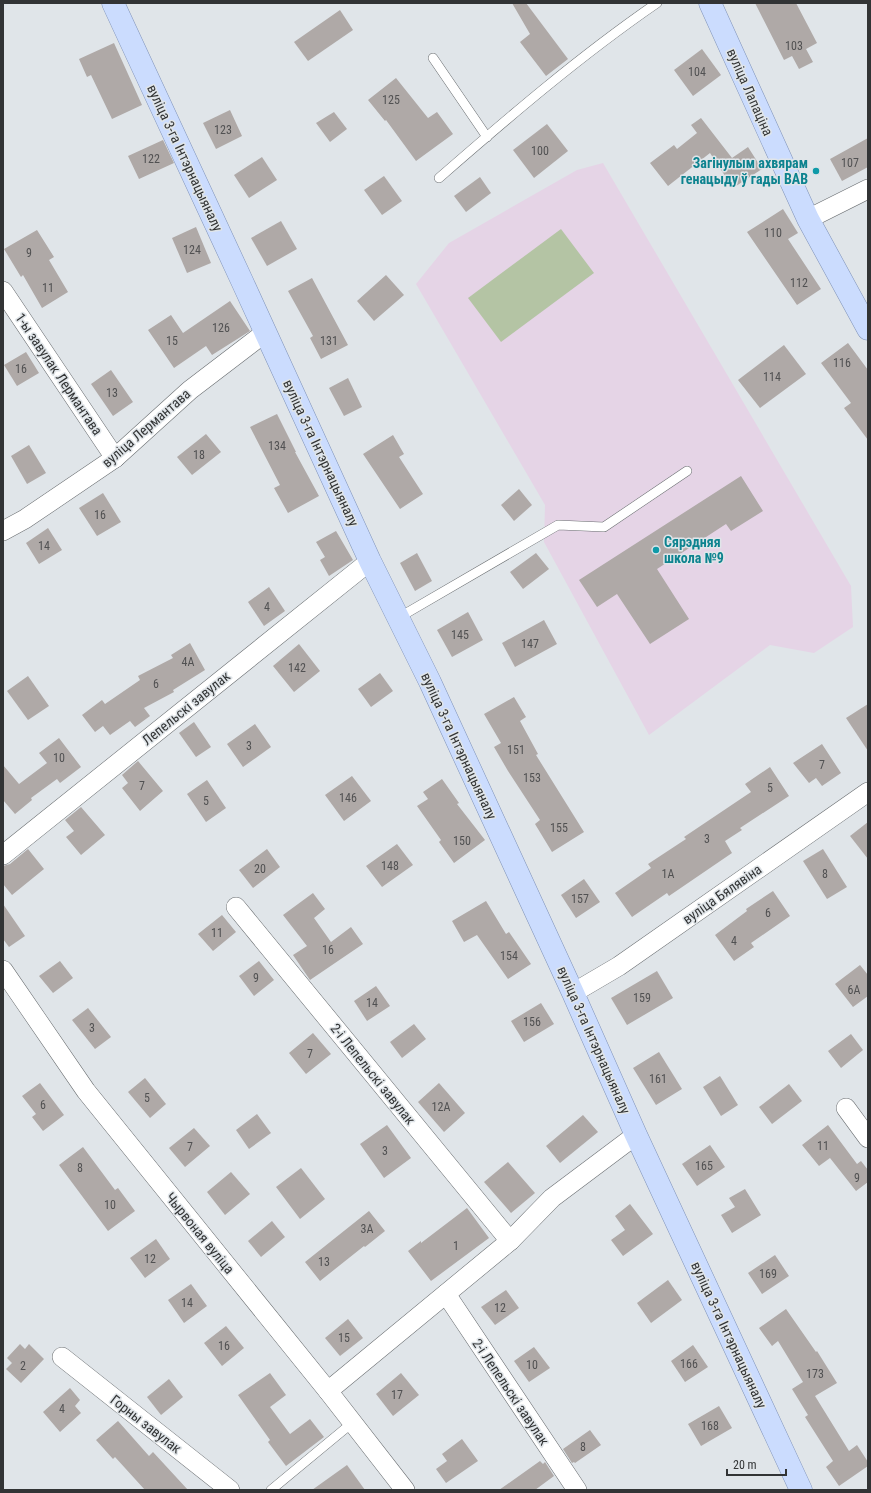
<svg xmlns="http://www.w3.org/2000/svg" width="871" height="1493" font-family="'Roboto Condensed',sans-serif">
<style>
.education{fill:#e5d4e6}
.green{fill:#b4c4a4}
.building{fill:#afa9a7}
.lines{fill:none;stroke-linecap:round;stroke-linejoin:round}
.service-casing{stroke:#696d70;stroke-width:10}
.minor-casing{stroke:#696d70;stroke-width:20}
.primary-casing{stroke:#7f92b8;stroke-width:23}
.service{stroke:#fff;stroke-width:9}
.minor{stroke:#fff;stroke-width:19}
.primary{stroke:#cbdcfe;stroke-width:22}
.culture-dot{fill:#0f9aa8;stroke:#e0e5e9;stroke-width:1.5}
.labels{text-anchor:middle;stroke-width:3;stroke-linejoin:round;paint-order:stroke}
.number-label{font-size:12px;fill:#515152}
.street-label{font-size:14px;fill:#323435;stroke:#e0e5e9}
.culture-label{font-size:14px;font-weight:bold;fill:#0d838f;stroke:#e0e5e9;text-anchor:end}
</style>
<rect width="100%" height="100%" fill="#e0e5e9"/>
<polygon class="education" points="603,163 851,586 853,627 814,653 770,645 649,735 544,542 545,505 416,284 449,243 577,170"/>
<polygon class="green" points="561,229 594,273 501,342 468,298"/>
<g class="building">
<polygon points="512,3 526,3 568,59 546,76 520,42 530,34"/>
<polygon points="755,3 796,3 817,43 806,49 813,62 799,69 792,56 784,60"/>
<polygon points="340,10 353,30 308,61 294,42"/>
<polygon points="114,43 142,105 112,119 91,75 87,77 79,59"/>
<polygon points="702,49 721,75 693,96 674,70"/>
<polygon points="396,78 428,118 437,112 453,134 416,161 386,120 385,121 368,100"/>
<polygon points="230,110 242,136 216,149 203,123"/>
<polygon points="334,112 347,129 330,142 316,123"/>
<polygon points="701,118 732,158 748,147 762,169 733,188 710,153 668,186 650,163 674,145 677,149 697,133 691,125"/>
<polygon points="547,124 568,151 534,178 513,150"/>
<polygon points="868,138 868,167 842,181 830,159"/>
<polygon points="163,140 174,163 139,179 128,156"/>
<polygon points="262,157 277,180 249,198 234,175"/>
<polygon points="384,176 402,201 382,215 364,190"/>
<polygon points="480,177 491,193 466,212 454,196"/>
<polygon points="783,209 798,233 788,239 821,289 797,305 747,232"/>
<polygon points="281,221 297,249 267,266 251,238"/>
<polygon points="196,227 211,263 187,273 172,238"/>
<polygon points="37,230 54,257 49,260 68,292 42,308 23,275 21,277 4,249"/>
<polygon points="386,275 404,295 374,321 357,301"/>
<polygon points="312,278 348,345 321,359 310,338 313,336 288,291"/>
<polygon points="230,301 250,331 212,355 206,346 174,368 148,330 171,315 183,333"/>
<polygon points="848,343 868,370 868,440 844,408 851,403 821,363"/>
<polygon points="784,345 806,374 760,408 738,380"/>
<polygon points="26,352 39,373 17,386 4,365"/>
<polygon points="111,370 133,402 113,416 91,384"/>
<polygon points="348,378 362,407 344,416 329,388"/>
<polygon points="277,414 296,452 295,452 319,496 288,513 274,488 280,485 250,427"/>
<polygon points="206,434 221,452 192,475 177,457"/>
<polygon points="393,435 404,454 399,457 423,494 400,509 363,454"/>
<polygon points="29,445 46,473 27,484 11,456"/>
<polygon points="741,476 763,511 731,531 726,524 657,569 689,619 650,644 617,594 597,607 579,580"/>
<polygon points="519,489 532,505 514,521 501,505"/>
<polygon points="103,493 121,522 97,536 79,508"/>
<polygon points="48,528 62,550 39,564 26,543"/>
<polygon points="336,531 353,560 329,576 320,560 325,557 316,542"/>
<polygon points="417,553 432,581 415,591 400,563"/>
<polygon points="536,553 549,569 523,589 510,572"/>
<polygon points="269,587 285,611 264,626 248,602"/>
<polygon points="468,612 483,640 452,657 437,630"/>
<polygon points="544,620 557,644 515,667 502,643"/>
<polygon points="190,643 205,670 173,690 174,692 144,708 150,716 135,727 130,721 110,735 103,726 95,732 82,715 102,700 105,704 140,680 138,676 173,658 171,655"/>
<polygon points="299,644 320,671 294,692 273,666"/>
<polygon points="380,673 393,691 371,707 358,689"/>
<polygon points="28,676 49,706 28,720 7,691"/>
<polygon points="514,697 526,717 520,721 538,754 536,755 584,832 552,852 535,824 540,820 508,771 494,747 501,743 484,714"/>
<polygon points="868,704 868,751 846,718"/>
<polygon points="194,722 211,747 196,757 179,733"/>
<polygon points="255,724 271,747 243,767 227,744"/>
<polygon points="59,738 81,767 60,783 57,779 31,798 32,800 15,814 3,800 3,765 19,784 47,763 39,753"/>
<polygon points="822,744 841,773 822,786 816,778 809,783 793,763"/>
<polygon points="138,761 163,791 140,811 122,788 128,783 122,775"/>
<polygon points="770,767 789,796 740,828 742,830 725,841 732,853 669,896 667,893 632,917 615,893 651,868 648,864 686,839 684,837 751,792 745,784"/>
<polygon points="352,776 371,801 344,821 325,795"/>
<polygon points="442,779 459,803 457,804 485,840 454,863 439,842 441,840 417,806 428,799 423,792"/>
<polygon points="207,780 226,808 206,822 187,794"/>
<polygon points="81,807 105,835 81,855 66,837 74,831 65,820"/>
<polygon points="868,822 868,859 850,836"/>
<polygon points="397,844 413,865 382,887 366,866"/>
<polygon points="28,849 44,869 12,895 3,884 3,866 10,864"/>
<polygon points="267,849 280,867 253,888 239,870"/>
<polygon points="823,849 847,887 827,899 803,861"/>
<polygon points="584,879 600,902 576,918 561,895"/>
<polygon points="773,891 790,916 751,943 754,947 734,961 715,935 747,911 746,909"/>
<polygon points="313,893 325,909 314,918 331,942 351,927 363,944 310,980 293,955 307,946 283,915"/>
<polygon points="486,901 506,934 509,932 531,964 508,979 477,935 464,942 452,921"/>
<polygon points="3,904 25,936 9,947 3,939"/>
<polygon points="222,915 236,932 213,951 198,934"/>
<polygon points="60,961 73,978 53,993 39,976"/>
<polygon points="259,961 274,980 254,996 239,976"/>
<polygon points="860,965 868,975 868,996 853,1007 835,984"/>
<polygon points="657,971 673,998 627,1025 611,998"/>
<polygon points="376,986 390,1006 367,1021 354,1001"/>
<polygon points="541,1003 554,1024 524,1042 511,1021"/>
<polygon points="88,1008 111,1037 95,1049 72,1020"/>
<polygon points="414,1024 426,1039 402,1058 390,1042"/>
<polygon points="313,1033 331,1054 306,1074 289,1053"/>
<polygon points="851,1034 863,1050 841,1068 828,1051"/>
<polygon points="659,1052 682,1089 656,1105 633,1068"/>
<polygon points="720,1076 738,1105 721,1116 703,1087"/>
<polygon points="145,1078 166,1104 150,1118 128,1092"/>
<polygon points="40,1083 64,1115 43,1131 32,1117 36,1114 22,1096"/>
<polygon points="439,1083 465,1113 444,1132 418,1102"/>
<polygon points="789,1084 802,1101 772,1124 759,1107"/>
<polygon points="257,1114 271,1133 249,1149 236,1130"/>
<polygon points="583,1115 598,1132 560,1163 546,1146"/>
<polygon points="387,1125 411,1158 384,1178 360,1144"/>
<polygon points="828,1125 857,1164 861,1161 868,1170 868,1182 856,1191 830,1158 819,1166 802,1145"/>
<polygon points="194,1128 210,1146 185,1167 169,1148"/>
<polygon points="710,1145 725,1167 697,1186 682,1164"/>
<polygon points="83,1147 115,1190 118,1188 135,1211 108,1231 59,1165"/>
<polygon points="508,1162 535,1193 511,1213 484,1182"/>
<polygon points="301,1168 325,1199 300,1219 276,1187"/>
<polygon points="231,1172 250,1194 225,1215 207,1192"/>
<polygon points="745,1189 761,1215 732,1233 721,1215 735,1207 729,1198"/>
<polygon points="630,1204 653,1234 623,1256 611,1240 625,1230 615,1216"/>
<polygon points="467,1208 489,1238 431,1281 408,1251 421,1241 421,1243"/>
<polygon points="369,1211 385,1231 365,1247 364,1246 320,1281 305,1262"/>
<polygon points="272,1221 285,1237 261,1257 248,1241"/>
<polygon points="156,1239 170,1259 145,1278 130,1258"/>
<polygon points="775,1255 789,1276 762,1294 748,1273"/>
<polygon points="668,1280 682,1300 651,1323 637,1303"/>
<polygon points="191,1284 207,1306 184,1323 168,1300"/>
<polygon points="506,1290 519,1308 495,1325 481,1307"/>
<polygon points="786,1309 816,1352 817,1351 837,1383 815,1396 849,1451 857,1445 868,1462 868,1466 839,1486 826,1467 833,1461 805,1417 808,1415 792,1389 803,1382 778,1341 772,1346 759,1328"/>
<polygon points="348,1319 363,1338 340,1356 325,1338"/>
<polygon points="226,1326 244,1348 222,1366 204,1343"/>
<polygon points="20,1344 25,1349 29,1344 44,1359 21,1383 6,1369 12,1363 7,1358"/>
<polygon points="693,1345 708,1367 685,1382 671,1361"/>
<polygon points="534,1347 550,1368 529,1382 514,1361"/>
<polygon points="270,1373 286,1395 270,1407 290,1434 310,1419 324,1437 286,1466 268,1442 270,1440 238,1395"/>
<polygon points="401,1373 419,1395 393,1416 376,1394"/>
<polygon points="169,1379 183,1397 161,1415 147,1397"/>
<polygon points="70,1388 80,1400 75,1406 81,1413 60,1432 43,1412"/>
<polygon points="719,1406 732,1428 701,1446 688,1424"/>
<polygon points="118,1421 149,1456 153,1452 188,1490 145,1490 115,1457 113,1459 96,1440"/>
<polygon points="590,1430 601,1445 575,1463 574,1462 572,1463 563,1449"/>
<polygon points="462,1439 478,1461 446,1483 436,1469 447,1461 442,1454"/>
<polygon points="540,1461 543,1464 545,1462 554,1476 535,1490 499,1490"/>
<polygon points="347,1465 365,1490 312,1490"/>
</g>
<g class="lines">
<defs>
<g id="service">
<polyline points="433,58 487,137"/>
<path d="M439,178C509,117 580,56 657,3"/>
<polyline points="398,618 558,525 604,527 687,471"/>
<polyline points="271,1490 352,1423"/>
</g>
<g id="minor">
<polyline points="808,219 868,189"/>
<polyline points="3,291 115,458"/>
<polyline points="3,531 25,519 115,458 190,390 266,332"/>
<polyline points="3,855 370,561"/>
<polyline points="236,907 510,1241"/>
<polyline points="3,970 86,1091 328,1391 405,1490"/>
<polyline points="573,993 619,966 868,792"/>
<polyline points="846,1108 868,1138"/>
<polyline points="446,1294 577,1490"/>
<polyline points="62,1357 230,1490"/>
<polyline points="328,1391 510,1241 552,1198 636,1135"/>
</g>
<g id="primary">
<polyline points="113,3 242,281 370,561 430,682 573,993 636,1135 801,1490"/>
<polyline points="710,3 808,219 868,329"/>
</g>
</defs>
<use href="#service" class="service-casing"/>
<use href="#minor" class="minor-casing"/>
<use href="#primary" class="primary-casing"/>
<use href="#service" class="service"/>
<use href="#minor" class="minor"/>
<use href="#primary" class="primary"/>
</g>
<g class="culture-dot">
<circle cx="816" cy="171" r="4"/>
<circle cx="656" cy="550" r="4"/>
</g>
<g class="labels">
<g class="number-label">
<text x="794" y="50">103</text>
<text x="697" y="76">104</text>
<text x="391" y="104">125</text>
<text x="223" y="134">123</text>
<text x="540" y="155">100</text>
<text x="151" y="163">122</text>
<text x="850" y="167">107</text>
<text x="773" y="237">110</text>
<text x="192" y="254">124</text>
<text x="29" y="257">9</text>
<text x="799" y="287">112</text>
<text x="48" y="292">11</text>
<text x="221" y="332">126</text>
<text x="172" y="345">15</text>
<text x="329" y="345">131</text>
<text x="842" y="367">116</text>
<text x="21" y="373">16</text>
<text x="772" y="381">114</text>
<text x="112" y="397">13</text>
<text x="277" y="450">134</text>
<text x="199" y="459">18</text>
<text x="100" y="519">16</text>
<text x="44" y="550">14</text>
<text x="267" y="611">4</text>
<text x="460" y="639">145</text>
<text x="530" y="648">147</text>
<text x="188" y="666">4А</text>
<text x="297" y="672">142</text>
<text x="156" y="688">6</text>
<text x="249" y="750">3</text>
<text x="516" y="754">151</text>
<text x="59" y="762">10</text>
<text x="822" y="769">7</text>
<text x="532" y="782">153</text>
<text x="142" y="790">7</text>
<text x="770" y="792">5</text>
<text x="348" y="802">146</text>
<text x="206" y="805">5</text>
<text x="559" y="832">155</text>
<text x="707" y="843">3</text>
<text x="462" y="845">150</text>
<text x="390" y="870">148</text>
<text x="260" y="873">20</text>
<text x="668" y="878">1А</text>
<text x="825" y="878">8</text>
<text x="580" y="903">157</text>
<text x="768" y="917">6</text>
<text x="217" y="937">11</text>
<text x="734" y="945">4</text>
<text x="328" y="954">16</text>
<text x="509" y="960">154</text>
<text x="256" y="982">9</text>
<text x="854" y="994">6А</text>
<text x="642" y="1002">159</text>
<text x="372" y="1007">14</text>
<text x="532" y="1026">156</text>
<text x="92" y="1032">3</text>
<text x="310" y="1058">7</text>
<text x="658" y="1083">161</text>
<text x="147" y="1102">5</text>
<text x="43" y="1109">6</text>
<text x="441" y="1111">12А</text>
<text x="823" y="1150">11</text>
<text x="190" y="1151">7</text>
<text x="385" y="1155">3</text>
<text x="704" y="1170">165</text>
<text x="80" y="1172">8</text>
<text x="857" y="1182">9</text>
<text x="110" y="1209">10</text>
<text x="367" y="1233">3А</text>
<text x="456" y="1250">1</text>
<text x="150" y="1263">12</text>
<text x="324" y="1266">13</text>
<text x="768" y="1278">169</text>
<text x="187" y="1307">14</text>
<text x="500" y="1312">12</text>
<text x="344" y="1342">15</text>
<text x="224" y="1350">16</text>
<text x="689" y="1368">166</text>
<text x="532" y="1369">10</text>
<text x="23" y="1370">2</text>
<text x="815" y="1378">173</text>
<text x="397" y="1399">17</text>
<text x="62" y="1413">4</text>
<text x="710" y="1430">168</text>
<text x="583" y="1451">8</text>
</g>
<g class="street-label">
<text transform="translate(750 92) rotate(66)" y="5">вуліца Лапаціна</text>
<text transform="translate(185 158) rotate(65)" y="5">вуліца 3-га Інтэрнацыяналу</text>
<text transform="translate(59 374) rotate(56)" y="5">1-ы завулак Лермантава</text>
<text transform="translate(146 428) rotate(-41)" y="5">вуліца Лермантава</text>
<text transform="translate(321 453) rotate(65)" y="5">вуліца 3-га Інтэрнацыяналу</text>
<text transform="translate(186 708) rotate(-39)" y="5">Лепельскі завулак</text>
<text transform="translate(459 746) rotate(65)" y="5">вуліца 3-га Інтэрнацыяналу</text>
<text transform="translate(722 894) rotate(-35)" y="5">вуліца Бялявіна</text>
<text transform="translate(594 1040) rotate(66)" y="5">вуліца 3-га Інтэрнацыяналу</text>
<text transform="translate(373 1074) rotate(51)" y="5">2-і Лепельскі завулак</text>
<text transform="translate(200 1233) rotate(51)" y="5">Чырвоная вуліца</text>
<text transform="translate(729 1335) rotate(65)" y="5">вуліца 3-га Інтэрнацыяналу</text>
<text transform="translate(511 1392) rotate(56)" y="5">2-і Лепельскі завулак</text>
<text transform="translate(146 1424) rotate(38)" y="5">Горны завулак</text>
</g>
<g class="culture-label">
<text x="808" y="168">Загінулым ахвярам<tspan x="808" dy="16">генацыду ў гады ВАВ</tspan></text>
<text x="664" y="547" text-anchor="start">Сярэдняя<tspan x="664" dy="16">школа №9</tspan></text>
</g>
</g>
<rect width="871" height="1493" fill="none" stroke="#323435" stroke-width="8"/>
<path d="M727 1469v6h59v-6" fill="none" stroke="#323435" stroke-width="2"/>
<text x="733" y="1469" font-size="12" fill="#323435" stroke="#e0e5e9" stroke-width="3" paint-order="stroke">20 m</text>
</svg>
